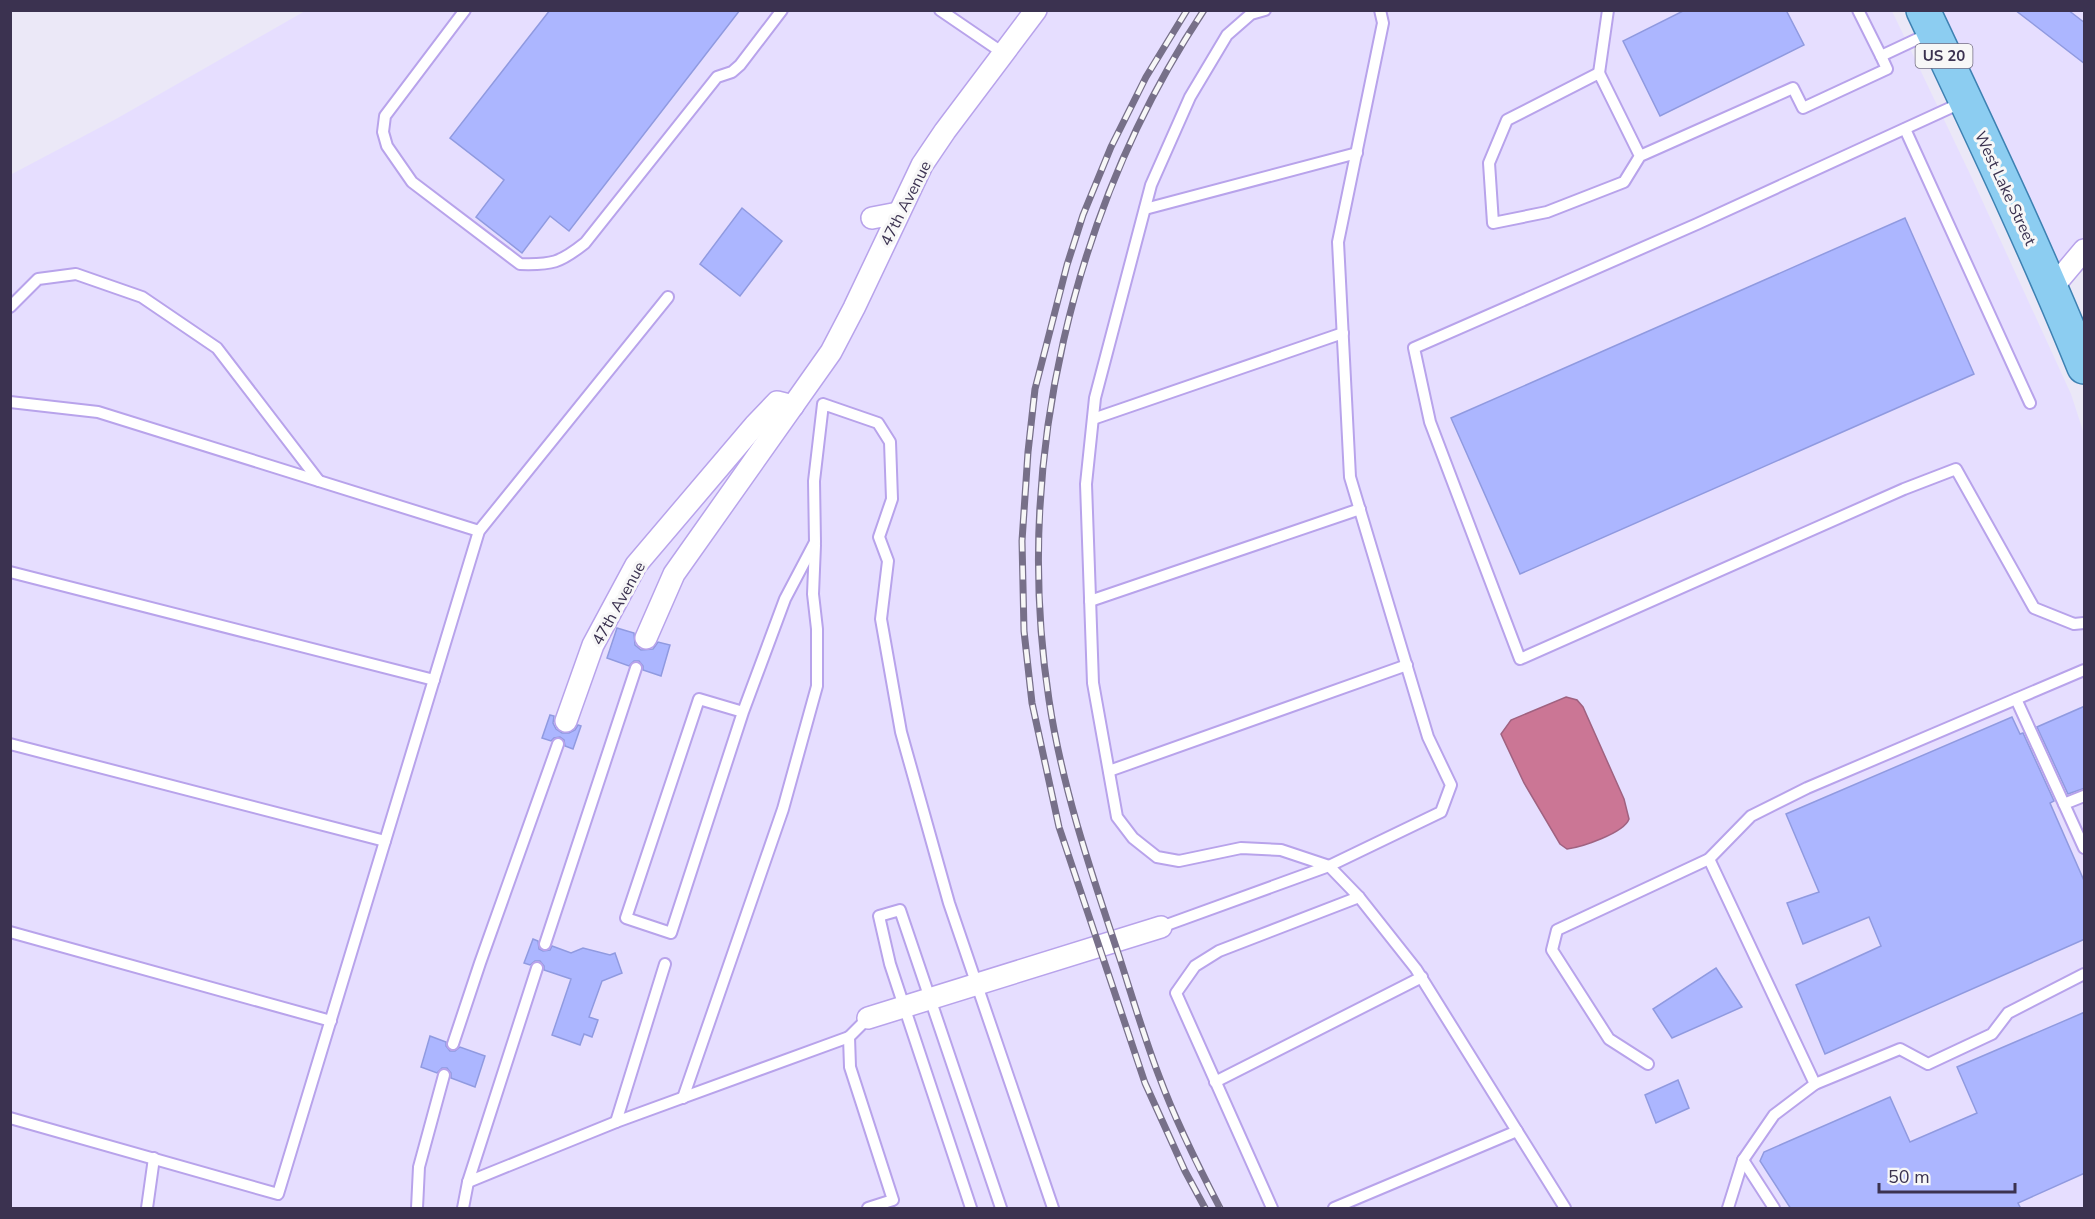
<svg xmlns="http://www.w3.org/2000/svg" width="2095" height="1219" font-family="'Nunito Sans',sans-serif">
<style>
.built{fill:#e6deff}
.water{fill:#cb7695;stroke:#a06280;stroke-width:1.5}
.building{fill:#acb6ff;stroke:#909ae0;stroke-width:1.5}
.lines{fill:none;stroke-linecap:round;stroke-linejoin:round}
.lane-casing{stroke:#b8a3eb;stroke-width:14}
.street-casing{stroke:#b8a3eb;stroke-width:24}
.primary-casing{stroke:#3e81b2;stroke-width:36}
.lane{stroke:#fff;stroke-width:10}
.street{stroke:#fff;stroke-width:21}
.primary{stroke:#8ccdf1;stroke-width:33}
.rail-casing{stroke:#777089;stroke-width:7}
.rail{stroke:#f7f7f7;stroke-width:4.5;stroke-dasharray:14;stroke-linecap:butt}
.labels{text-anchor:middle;stroke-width:6;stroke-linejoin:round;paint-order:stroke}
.shield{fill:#f7f7f7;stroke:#736d82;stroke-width:1.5}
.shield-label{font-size:15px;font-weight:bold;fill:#3b3250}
.street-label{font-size:16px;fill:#3b3250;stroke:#f7f7f7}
</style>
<rect width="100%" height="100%" fill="#ebe8f7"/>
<g class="built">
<polygon points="305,11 1892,11 1970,174 2071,394 2084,434 2084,1208 11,1208 10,175 116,119"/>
<polygon points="1923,11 2084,11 2084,241 2050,282"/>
</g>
<path class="water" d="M1566,697L1577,700L1583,707L1624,799L1629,819C1624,833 1582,847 1567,849L1560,844L1524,783L1501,734L1511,720Z"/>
<g class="building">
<polygon points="550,10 740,10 569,231 550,216 522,253 476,217 504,180 450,138"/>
<polygon points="1685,10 1786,10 1804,45 1660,116 1623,41"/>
<polygon points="2015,10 2068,10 2085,23 2085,64"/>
<polygon points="742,208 782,241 740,296 700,264"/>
<polygon points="1905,218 1974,374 1520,574 1451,418"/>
<polygon points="617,628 634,633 635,645 641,650 653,649 658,642 670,645 661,676 643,670 643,666 639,661 634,661 629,666 607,658"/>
<polygon points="2085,706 2085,788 2068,794 2037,727"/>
<polygon points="550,715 554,716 553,723 556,729 562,733 569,733 575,730 578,725 581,726 573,749 565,746 564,740 560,737 554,738 551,741 542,738"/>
<polygon points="2012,717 2020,734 2023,733 2054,801 2050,803 2085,883 2085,939 1825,1054 1796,985 1881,946 1869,917 1803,944 1787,903 1819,892 1786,814"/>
<polygon points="533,939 538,941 539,949 543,951 550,950 552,946 571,953 583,948 610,955 615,953 622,973 602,981 589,1017 598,1020 592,1037 584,1034 580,1045 552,1035 571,979 544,970 544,966 540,961 535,961 530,965 524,963"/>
<polygon points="1716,968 1742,1007 1672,1038 1653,1009"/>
<polygon points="2085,1012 2085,1173 2018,1203 2021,1209 1791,1209 1760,1161 1764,1152 1890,1097 1910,1142 1977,1113 1957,1067"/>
<polygon points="430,1036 446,1042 446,1046 450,1051 455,1051 460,1047 485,1056 475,1087 451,1078 451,1073 447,1068 442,1068 437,1073 421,1067"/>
<polygon points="1678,1080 1689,1108 1656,1123 1645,1095"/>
</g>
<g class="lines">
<defs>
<g id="lane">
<path d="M465,10L385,116L383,132L387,146L412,182L520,264C552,265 560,263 585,243L717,77L732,72L740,65L782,10"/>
<polyline points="940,10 1003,53"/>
<polyline points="1265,10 1251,14 1227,35 1190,97 1151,185 1095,398 1086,484 1093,683 1117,817 1133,838 1157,857 1179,861 1241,848 1281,850 1329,866 1359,897 1416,969 1565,1208"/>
<polyline points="1858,10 1881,56 1930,33"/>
<polyline points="1599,73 1608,10"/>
<polyline points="1963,102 1697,224 1414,348 1430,422 1520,659 1904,489 1956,469 2034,608 2074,624 2084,623"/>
<polyline points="1905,129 2030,403"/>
<polyline points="1640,156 1599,73 1507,120 1489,163 1493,223 1547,212 1624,182 1640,156 1793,88 1803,108 1887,69 1881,56"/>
<polyline points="1145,209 1357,153"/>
<polyline points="10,307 38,279 76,274 142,297 217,348 319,481"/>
<polyline points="10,402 98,412 479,531"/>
<polyline points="1093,419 1343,333"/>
<polyline points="10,572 434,680"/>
<polyline points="1090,601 1360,509"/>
<polyline points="2016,699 2064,804"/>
<polyline points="743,712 699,699 626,918 671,933 743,712 785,599 815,542 814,481 823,404 878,423 890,442 892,499 879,537 888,561 881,619 901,732 949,903 1053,1208"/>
<polyline points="10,744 385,841"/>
<polyline points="1109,771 1407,665"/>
<polyline points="2084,796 2064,804 2084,848"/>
<polyline points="1709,859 1815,1084"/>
<polyline points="1161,927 1329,866 1441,812 1451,785 1428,737 1350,477 1338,242 1383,23 1380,10"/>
<polyline points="10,932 331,1021"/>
<polyline points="545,944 636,668"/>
<polyline points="453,1044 480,963 558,744"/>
<polyline points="1648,1064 1609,1039 1552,950 1557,930 1709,859 1751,816 1807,788 2084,670"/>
<polyline points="1215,1082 1422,977"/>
<polyline points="683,1098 783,809 817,686 817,629 813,594 815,545"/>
<polyline points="10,1118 278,1194 479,531 668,297"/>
<polyline points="616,1122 665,964"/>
<polyline points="1743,1160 1774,1208"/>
<polyline points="468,1182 616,1122 849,1037"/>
<polyline points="147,1208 154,1158"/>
<polyline points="417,1208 419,1167 444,1075"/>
<polyline points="463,1208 468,1182 537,968"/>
<polyline points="868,1208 893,1200 850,1067 849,1037 868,1018"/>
<polyline points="971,1208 890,964 879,916 900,910 1001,1208"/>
<polyline points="1272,1208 1176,993 1195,966 1219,951 1359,897"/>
<polyline points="1334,1208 1517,1131"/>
<polyline points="1728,1208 1743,1160 1774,1115 1815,1084 1900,1049 1928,1064 1992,1034 2008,1013 2084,974"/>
</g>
<g id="street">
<polyline points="872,218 898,213"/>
<polyline points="2052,288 2084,250"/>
<polyline points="646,638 674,574 831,352 854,308 922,165 945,131 1036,10"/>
<polyline points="566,721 593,645 636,565 755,425 777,402 793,406"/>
<polyline points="868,1018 1161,927"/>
</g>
<path id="primary" d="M1923,10C1979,129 2035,246 2084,367"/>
</defs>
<use href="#lane" class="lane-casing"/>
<use href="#street" class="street-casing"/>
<use href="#primary" class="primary-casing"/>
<use href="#lane" class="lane"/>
<use href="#street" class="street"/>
<use href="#primary" class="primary"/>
<defs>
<g id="rail">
<polyline points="1187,10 1146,77 1111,147 1083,215 1067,265 1035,389 1028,452 1022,541 1024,631 1032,703 1059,827 1145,1083 1185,1171 1205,1208"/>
<path d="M1204,10C1072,209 1013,463 1049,700C1062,787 1091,872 1119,956C1132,996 1144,1037 1159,1076C1176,1122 1198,1166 1220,1208"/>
</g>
</defs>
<use href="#rail" class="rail-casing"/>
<use href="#rail" class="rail"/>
</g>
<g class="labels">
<rect class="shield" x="1915.5" y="44" width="57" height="24" rx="4.5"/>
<g class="shield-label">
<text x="1944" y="61">US 20</text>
</g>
<g class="street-label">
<text transform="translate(2006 188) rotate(65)" y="6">West Lake Street</text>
<text transform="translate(905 203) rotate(-63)" y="6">47th Avenue</text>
<text transform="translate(618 603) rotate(-61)" y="6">47th Avenue</text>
</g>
</g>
<rect width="2095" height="1219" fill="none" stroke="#3b3250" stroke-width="24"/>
<path d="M1879 1183v9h136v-9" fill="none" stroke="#3b3250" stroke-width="3"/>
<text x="1888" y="1183" font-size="18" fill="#3b3250" stroke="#f7f7f7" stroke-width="4.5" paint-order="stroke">50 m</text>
</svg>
